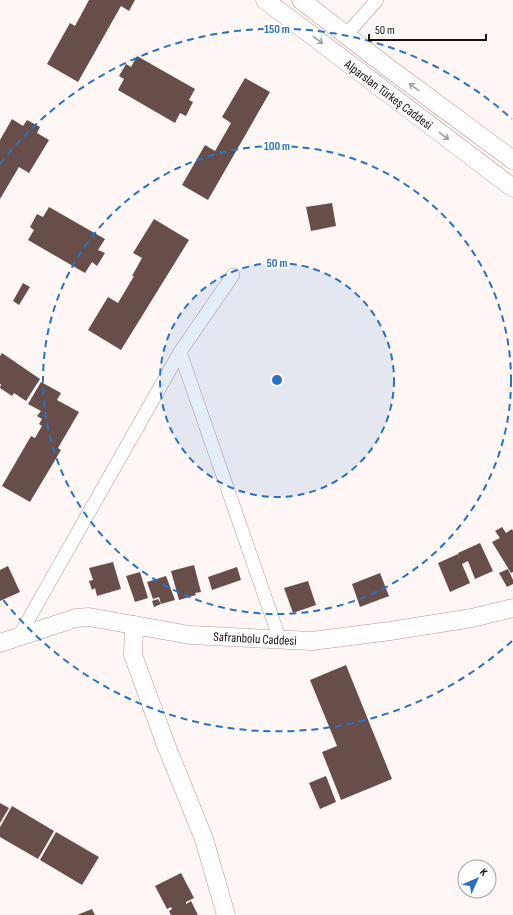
<svg xmlns="http://www.w3.org/2000/svg" width="513" height="915" font-family="'Sofia Sans Condensed',sans-serif">
<style>
.building{fill:#684e4b}
.lines{fill:none;stroke-linecap:round;stroke-linejoin:round}
.street-casing{stroke:#b49793;stroke-width:14}
.secondary-casing{stroke:#b49793;stroke-width:19}
.street{stroke:#fff;stroke-width:13}
.secondary{stroke:#fff;stroke-width:18}
.oneway{stroke:#a39e9e}
.ring{fill:none;stroke:#2971c2;stroke-width:2;stroke-dasharray:7 5}
.labels{text-anchor:middle;stroke-width:4;stroke-linejoin:round;paint-order:stroke}
.street-label{font-size:13px;fill:#180d0c;stroke:#fff}
.centre{fill:#2971c2;stroke:#fff;stroke-width:2}
.ring-label{font-size:12px;text-anchor:middle;font-weight:bold;fill:#2971c2;stroke:#fff;stroke-width:4;stroke-linejoin:round;paint-order:stroke}
</style>
<rect width="100%" height="100%" fill="#fef7f6"/>
<g class="building">
<polygon points="89,0 135,0 129,11 121,6 78,82 47,64 70,23 75,26"/>
<polygon points="137,56 195,89 189,100 193,102 186,116 180,113 175,123 118,90 124,79 119,76 126,64 131,67"/>
<polygon points="245,78 270,92 208,200 182,185 205,145 215,151 231,123 222,117"/>
<polygon points="12,119 23,126 27,120 40,127 37,133 49,140 29,173 19,167 0,199 0,140"/>
<polygon points="332,203 336,226 311,231 306,207"/>
<polygon points="49,207 105,239 98,250 105,253 97,266 92,262 85,273 28,240 34,230 30,227 37,214 43,217"/>
<polygon points="154,219 189,240 121,350 88,330 108,297 118,303 134,276 132,276 142,258 133,253"/>
<polygon points="23,283 30,287 19,305 13,301"/>
<polygon points="2,353 40,379 26,401 14,393 12,396 0,388 1,384 0,384 0,356"/>
<polygon points="41,382 61,393 57,400 79,412 58,448 61,450 30,502 2,486 31,436 35,438 42,426 39,424 42,419 37,416 41,411 28,404"/>
<polygon points="502,527 506,533 512,529 513,531 513,572 511,573 492,542 500,538 495,531"/>
<polygon points="480,543 493,571 475,579 468,561 462,564 470,583 450,592 438,563 458,554 460,559 458,553"/>
<polygon points="113,562 121,589 97,596 95,588 92,590 89,581 93,580 89,568"/>
<polygon points="194,565 201,592 195,593 196,595 179,600 171,571"/>
<polygon points="8,566 20,592 0,601 0,570"/>
<polygon points="237,567 241,580 212,590 208,577"/>
<polygon points="508,569 513,580 513,584 507,587 499,573"/>
<polygon points="140,572 148,598 135,602 126,576"/>
<polygon points="380,573 389,596 360,607 352,584"/>
<polygon points="166,576 175,600 161,604 159,597 153,599 147,582"/>
<polygon points="308,581 316,605 293,613 284,588"/>
<polygon points="158,599 161,604 154,607 152,601"/>
<polygon points="346,665 392,779 341,800 322,752 337,746 310,680"/>
<polygon points="326,776 336,802 320,809 309,783"/>
<polygon points="0,803 9,808 0,823"/>
<polygon points="12,806 54,831 38,859 0,837 0,827"/>
<polygon points="56,832 99,857 82,885 40,860"/>
<polygon points="181,873 194,898 186,902 186,904 191,901 198,915 171,915 169,911 172,909 171,907 167,909 155,886"/>
<polygon points="92,909 95,915 77,915"/>
</g>
<g class="lines">
<defs>
<g id="street">
<polyline points="346,35 377,0"/>
<polyline points="180,352 280,640"/>
<polyline points="19,636 180,352 233,275"/>
</g>
<g id="secondary">
<polyline points="265,0 513,188"/>
<polyline points="301,0 386,66 513,160"/>
<polyline points="134,625 133,655 166,745 204,839 226,915"/>
<polyline points="0,643 76,618 89,617 190,635 312,641 390,631 472,618 513,608"/>
</g>
</defs>
<use href="#street" class="street-casing"/>
<use href="#secondary" class="secondary-casing"/>
<use href="#street" class="street"/>
<use href="#secondary" class="secondary"/>
</g>
<defs><path id="oneway-shaft" d="M-6 0H5M1.5-3L5.5 0L1.5 3" fill="none" stroke-width="1.6" stroke-linecap="round" stroke-linejoin="round"/></defs>
<g class="oneway">
<use href="#oneway-shaft" transform="translate(318 40) rotate(37)"/>
<use href="#oneway-shaft" transform="translate(414 87) rotate(-144)"/>
<use href="#oneway-shaft" transform="translate(444 136) rotate(37)"/>
</g>
<circle cx="277" cy="380" r="117" fill="#2971c2" fill-opacity=".12"/>
<g class="ring">
<circle cx="277" cy="380" r="117"/>
<circle cx="277" cy="380" r="234"/>
<path d="M512 641A351 351 0 0 1 0 596M0 164A351 351 0 0 1 512 119"/>
</g>
<g class="labels">
<g class="street-label">
<text transform="translate(389 94) rotate(37)" y="5">Alparslan Türkeş Caddesi</text>
<text transform="translate(255 638) rotate(3)" y="5">Safranbolu Caddesi</text>
</g>
</g>
<circle cx="277" cy="380" r="6" class="centre"/>
<g class="ring-label">
<text x="277" y="33">150 m</text>
<text x="277" y="150">100 m</text>
<text x="277" y="267">50 m</text>
</g>
<g transform="translate(477 879) rotate(45)"><circle r="19" fill="#ffffff" stroke="#a39e9e"/>
<path d="M0-3L7 15L0 10L-7 15Z" fill="#2971c2"/>
<text y="-6" font-size="11" font-weight="bold" text-anchor="middle" fill="#180d0c">K</text>
</g>
<path d="M369 34v6h117v-6" fill="none" stroke="#180d0c" stroke-width="2"/>
<text x="375" y="34" font-size="12" fill="#180d0c" stroke="#ffffff" stroke-width="3" paint-order="stroke">50 m</text>
</svg>
